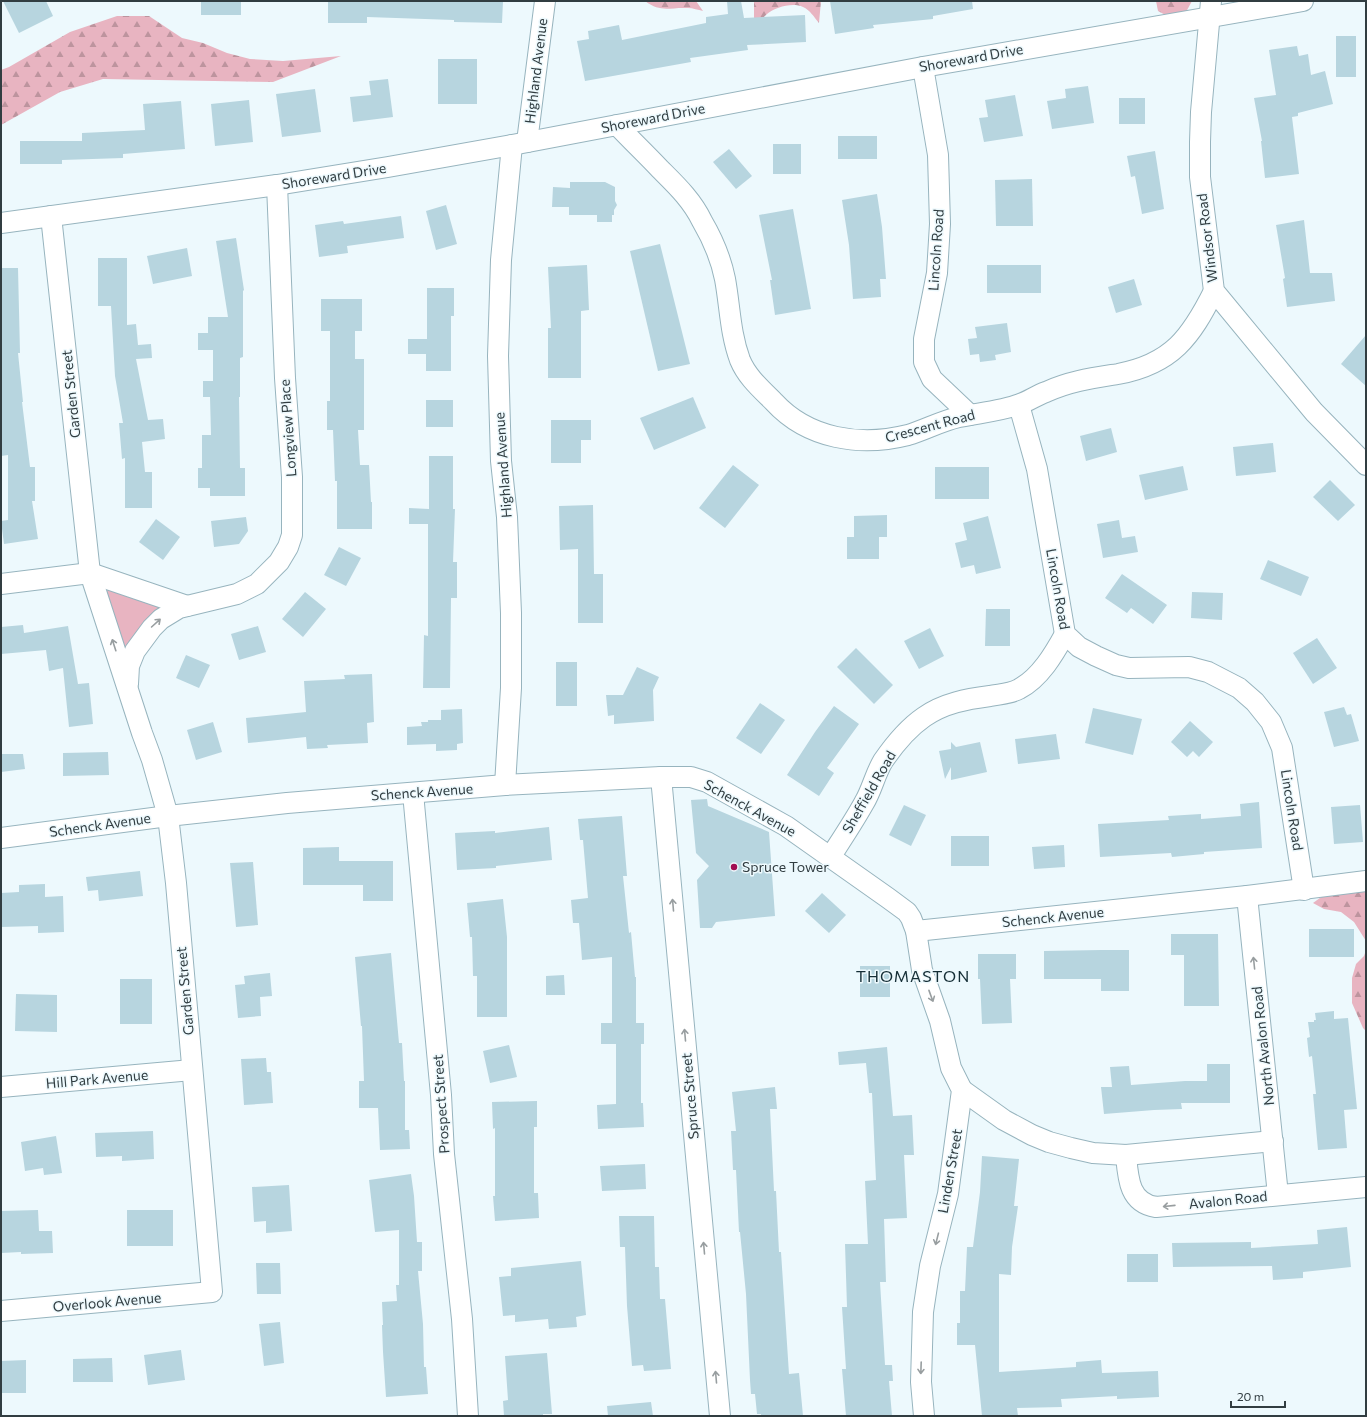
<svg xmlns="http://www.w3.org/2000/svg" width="1367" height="1417" font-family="Commissioner,sans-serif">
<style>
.grass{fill:#e8b4c1}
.forest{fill:url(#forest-firs)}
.building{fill:#b7d5df}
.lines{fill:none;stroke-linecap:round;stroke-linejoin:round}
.street-casing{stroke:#97b4be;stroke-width:22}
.street{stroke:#fff;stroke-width:20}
.oneway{stroke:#989ea0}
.poi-dot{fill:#a10d52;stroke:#edf9fd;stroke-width:1.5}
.labels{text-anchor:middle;stroke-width:3;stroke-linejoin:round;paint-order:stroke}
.street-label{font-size:14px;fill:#313d41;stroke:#edf9fd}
.poi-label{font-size:14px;fill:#313d41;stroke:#edf9fd;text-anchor:start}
.quarter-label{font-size:16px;letter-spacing:1px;fill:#152e36;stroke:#edf9fd}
</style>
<defs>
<pattern id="forest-firs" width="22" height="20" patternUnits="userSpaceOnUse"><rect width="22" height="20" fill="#e8b4c1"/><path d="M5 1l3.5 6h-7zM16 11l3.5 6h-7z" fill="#bd949e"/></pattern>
</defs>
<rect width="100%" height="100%" fill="#edf9fd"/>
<polygon class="grass" points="91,573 187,606 129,666"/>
<g class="forest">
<path d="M645,1H696L703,11C698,10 693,8 688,8C669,7 661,13 645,1Z"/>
<path d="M754,1H821L819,23C814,17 810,10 803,7C793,2 775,7 767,14C762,18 759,24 754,29Z"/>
<polygon points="1156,1 1192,1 1186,12 1169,17 1158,11"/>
<polygon points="117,16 149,16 182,38 203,43 227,53 250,59 283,61 341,56 273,82 103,79 60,92 1,125 1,70 9,67 70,32"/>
<polygon points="1366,890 1366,941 1354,922 1341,912 1324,909 1313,903 1324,895"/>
<polygon points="1366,950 1366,1031 1363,1028 1352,1003 1352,978 1356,964 1364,956"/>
</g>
<g class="building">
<polygon points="3,1 46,1 53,16 19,33"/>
<rect x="201" y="1" width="40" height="14"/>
<polygon points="328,1 503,1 502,23 454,22 454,20 367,17 367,23 328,23"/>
<polygon points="727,1 741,1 744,18 805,15 806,42 747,45 748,50 690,58 691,62 585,81 577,41 589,39 588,31 619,25 622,40 706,23 706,17 728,14"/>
<polygon points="830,1 972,1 973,9 933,16 933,19 873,25 874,28 835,34"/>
<rect x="1336" y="36" width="20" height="41"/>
<polygon points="1297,46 1299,56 1308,54 1311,75 1325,71 1333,104 1298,113 1298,116 1292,117 1299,174 1265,178 1261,141 1262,141 1254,98 1276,95 1269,50"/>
<rect x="438" y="59" width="39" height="45"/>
<polygon points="388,79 393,117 353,122 350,97 371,95 369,81"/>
<polygon points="1088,86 1094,123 1052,129 1047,101 1066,98 1065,89"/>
<polygon points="315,89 321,132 282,137 276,94"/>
<polygon points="1015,95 1023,136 984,142 979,118 988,117 985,100"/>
<rect x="1119" y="98" width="26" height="26"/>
<polygon points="249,100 253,142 215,146 211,104"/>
<polygon points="181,101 185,149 123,154 123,158 62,160 62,164 20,164 20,141 82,141 82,133 145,130 143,104"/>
<rect x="838" y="136" width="39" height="23"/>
<rect x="773" y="144" width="28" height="30"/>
<polygon points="729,149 752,176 736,189 713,162"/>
<polygon points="1155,151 1164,209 1142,214 1135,176 1131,177 1127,156"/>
<polygon points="1032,179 1033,226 996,226 995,180"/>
<polygon points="570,182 605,182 615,187 615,201 617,205 614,210 614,215 612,215 612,222 597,222 597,215 569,215 569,207 552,207 553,187 570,188"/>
<polygon points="877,194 882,227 886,279 880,279 881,297 853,299 849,245 842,200"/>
<polygon points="446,205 457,244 436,250 426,211"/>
<polygon points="793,209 811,309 775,315 770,280 772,280 759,215"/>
<polygon points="401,216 404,238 347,246 348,253 319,257 315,225 343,221 344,224"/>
<polygon points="1304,220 1310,273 1332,273 1335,301 1287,307 1283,279 1285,278 1276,225"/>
<polygon points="236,238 244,290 243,291 243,357 240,358 240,397 239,397 240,468 245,468 245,496 210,496 210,488 198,488 198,468 202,468 202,435 211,435 210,397 203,397 203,381 213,381 213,350 198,350 198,333 208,333 208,317 228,317 216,241"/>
<polygon points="660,244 690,364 658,371 630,251"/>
<polygon points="187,248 192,276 153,284 147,256"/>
<polygon points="98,258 127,258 127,325 136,324 138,345 151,344 152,358 136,359 148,420 163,419 165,439 142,442 145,472 152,472 152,508 125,508 125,458 122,459 119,423 123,423 115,376 111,306 98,306"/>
<polygon points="587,265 589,310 581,311 581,378 548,378 548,328 551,328 548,267"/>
<rect x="987" y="265" width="54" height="28"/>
<polygon points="1,268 18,268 20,353 18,353 23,402 22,402 30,467 35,467 35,501 32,501 38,539 4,544 1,521 8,520 8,455 1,456"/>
<polygon points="1134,279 1142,305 1116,313 1108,287"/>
<polygon points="427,288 454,288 454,316 451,316 451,371 426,371 426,354 408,354 408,339 427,339"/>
<polygon points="321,299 362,299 362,331 355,331 355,359 364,359 364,430 358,430 360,465 369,465 371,502 372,502 372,529 337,529 337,481 335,481 333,430 327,430 327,401 330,401 330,331 321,331"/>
<polygon points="1007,323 1011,352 995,355 996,360 980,362 979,354 970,355 968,339 977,338 975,327"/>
<polygon points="1366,335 1366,386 1341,364"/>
<polygon points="693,397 706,428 654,450 640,418"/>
<rect x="426" y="400" width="27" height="27"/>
<polygon points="551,420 591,420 591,440 581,440 581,463 551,463"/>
<polygon points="1111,428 1117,452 1086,461 1080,436"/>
<polygon points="1273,443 1276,472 1236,476 1233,447"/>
<polygon points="429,456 453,456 453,509 455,509 453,562 457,562 457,598 451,598 450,688 423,688 424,635 428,636 428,524 409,524 409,508 429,509"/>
<polygon points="733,465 759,485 725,528 699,508"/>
<polygon points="1183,466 1188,490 1145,500 1139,475"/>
<rect x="935" y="467" width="54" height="32"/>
<polygon points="1330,480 1355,505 1338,521 1313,497"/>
<polygon points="593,505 594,574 603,574 603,623 578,623 578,549 560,550 559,506"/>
<polygon points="887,515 887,537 879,537 879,559 847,559 847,537 854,537 854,516"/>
<polygon points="988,516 1001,568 976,574 974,565 961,568 955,543 967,540 963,523"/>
<polygon points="246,517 248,531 239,544 214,547 211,521"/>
<polygon points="156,519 180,537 163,560 139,542"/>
<polygon points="1119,520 1122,538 1135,536 1138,552 1103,558 1097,524"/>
<polygon points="339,547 361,558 346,586 324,575"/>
<polygon points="1268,560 1309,577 1301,596 1260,579"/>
<polygon points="1122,574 1167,605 1153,624 1131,608 1127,613 1105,598"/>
<polygon points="305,592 326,609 303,637 282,619"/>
<polygon points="1192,592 1223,593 1222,620 1191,618"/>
<polygon points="986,609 1010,609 1010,646 985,646"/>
<polygon points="23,625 24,633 68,626 78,684 89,683 93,724 69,727 63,668 49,671 46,650 1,654 1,627"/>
<polygon points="258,626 266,652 239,660 231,634"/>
<polygon points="930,628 944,656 919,669 904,641"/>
<polygon points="1317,638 1337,668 1313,684 1293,653"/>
<polygon points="856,648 893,685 874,704 837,667"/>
<polygon points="186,655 210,665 199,688 176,678"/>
<rect x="556" y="662" width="21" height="44"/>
<polygon points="637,667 659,677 653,690 654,721 614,724 614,715 608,716 606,695 623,695"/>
<polygon points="372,674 374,722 367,723 368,743 327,745 328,748 307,749 306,737 248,743 246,718 306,712 304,681 345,679 344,675"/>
<polygon points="760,703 785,720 761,754 736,738"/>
<polygon points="834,706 859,724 827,768 834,773 819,796 787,775 815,732"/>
<polygon points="1344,707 1347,715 1351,714 1359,741 1334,747 1324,712"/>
<polygon points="1093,708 1142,719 1133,755 1085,743"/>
<polygon points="462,709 463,743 457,744 457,750 436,751 436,744 407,745 407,727 422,726 421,722 428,722 428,720 441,720 441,710"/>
<polygon points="1190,721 1213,742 1199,757 1193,751 1187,757 1171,742"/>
<polygon points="213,722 222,752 196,760 187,730"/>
<polygon points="1056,734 1060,759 1018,764 1015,739"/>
<polygon points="951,742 956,747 980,742 987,772 951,780 951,767 945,779 939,751 951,749"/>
<polygon points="108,752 109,775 63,776 63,753"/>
<polygon points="1,754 23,754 25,769 1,772"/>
<polygon points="707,799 708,806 769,832 775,916 716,922 712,928 700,928 697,880 709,866 696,853 691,800"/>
<polygon points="1259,802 1262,848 1204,852 1204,854 1172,857 1171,853 1100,857 1098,824 1169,820 1168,816 1201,814 1201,819 1241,816 1240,804"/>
<polygon points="904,805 926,815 911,846 889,835"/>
<polygon points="1360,805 1363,842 1334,844 1331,807"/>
<polygon points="622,816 627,876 623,876 629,933 631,932 635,977 636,977 636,1023 644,1023 644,1044 641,1044 641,1103 643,1103 644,1127 598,1129 597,1105 616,1104 616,1044 601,1044 601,1023 612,1023 612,957 582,960 579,923 573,923 571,900 588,898 583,840 580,840 578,819"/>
<polygon points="549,827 552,860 496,866 496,868 457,870 455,833 495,831 495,833"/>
<rect x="951" y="836" width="38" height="30"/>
<polygon points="1064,845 1065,867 1034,869 1032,847"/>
<polygon points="339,847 339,861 393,861 393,901 363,901 363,885 303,885 303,848"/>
<polygon points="253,862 258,925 236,927 230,863"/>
<polygon points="140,871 143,896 99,901 98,890 88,891 86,877"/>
<polygon points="45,884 45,897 63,896 64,932 38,933 38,926 1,927 1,893 19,892 19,885"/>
<polygon points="822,893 846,915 829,933 805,911"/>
<polygon points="503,899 507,937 507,1017 477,1017 477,976 473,976 472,937 470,937 467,903"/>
<rect x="1309" y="929" width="45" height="28"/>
<polygon points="1171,934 1218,934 1219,1006 1184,1006 1184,955 1171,955"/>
<polygon points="1101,950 1129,950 1129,991 1101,991 1101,979 1044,979 1044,951"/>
<polygon points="391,953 399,1043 402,1043 404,1081 405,1081 405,1130 409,1130 410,1149 380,1150 378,1108 359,1108 359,1081 364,1081 362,1026 361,1026 355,957"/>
<polygon points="978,954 1016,954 1016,979 1010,979 1012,1023 982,1024 980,979 978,979"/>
<rect x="860" y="966" width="30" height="31"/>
<polygon points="270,973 272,996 260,997 261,1016 238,1018 235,985 245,984 244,976"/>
<polygon points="564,975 565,995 546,995 546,976"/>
<rect x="120" y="979" width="32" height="45"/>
<polygon points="16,994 57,995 57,1032 15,1031"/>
<polygon points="1334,1011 1334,1019 1348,1018 1357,1109 1344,1110 1347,1148 1318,1150 1313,1094 1316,1094 1312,1056 1309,1057 1307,1038 1310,1037 1308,1022 1314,1022 1314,1020 1316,1020 1315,1013"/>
<polygon points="509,1045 517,1077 490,1083 483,1051"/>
<polygon points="887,1047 893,1116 912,1115 914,1155 904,1155 907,1218 884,1219 886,1282 880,1282 885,1365 892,1365 893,1381 889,1381 892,1416 846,1416 842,1369 846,1369 842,1307 847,1307 845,1244 868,1244 865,1181 876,1180 872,1093 869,1093 866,1063 839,1065 838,1052"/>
<polygon points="266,1058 267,1072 271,1072 273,1103 244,1105 241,1059"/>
<polygon points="1207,1064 1230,1064 1230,1103 1181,1103 1182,1109 1154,1110 1104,1114 1101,1087 1112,1087 1110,1067 1129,1066 1131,1085 1185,1081 1207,1081"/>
<polygon points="775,1087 777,1109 770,1109 774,1191 776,1191 779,1252 781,1252 789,1374 799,1373 803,1416 761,1416 761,1414 757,1414 755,1394 751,1394 750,1380 746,1294 740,1232 739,1232 736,1170 733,1170 731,1131 736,1131 732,1092"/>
<polygon points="537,1101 537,1127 534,1127 534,1193 538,1193 539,1218 495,1221 493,1196 495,1196 495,1128 493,1129 492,1102"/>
<polygon points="153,1131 154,1159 122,1161 122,1156 96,1157 95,1133"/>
<polygon points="56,1136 62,1173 44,1175 43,1168 25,1171 21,1142"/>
<polygon points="982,1156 1019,1159 1014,1206 1018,1206 1012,1247 1011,1275 999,1274 999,1372 1076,1367 1076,1362 1101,1360 1102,1373 1158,1371 1159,1397 1117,1399 1117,1396 1061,1399 1062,1407 1017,1408 1018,1416 982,1416 975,1345 957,1345 957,1323 960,1323 960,1291 965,1291 967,1247 973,1247 980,1192"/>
<polygon points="645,1164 646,1189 602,1191 600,1166"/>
<polygon points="411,1174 414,1196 417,1242 422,1242 422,1271 418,1271 423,1324 424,1367 426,1367 428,1394 386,1397 383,1352 382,1325 383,1325 382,1302 397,1301 396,1285 399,1285 399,1230 375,1232 369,1180"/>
<polygon points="289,1185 292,1231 266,1233 266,1221 254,1222 252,1187"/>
<polygon points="38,1210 39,1231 52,1231 53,1253 21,1254 21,1252 1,1253 1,1211"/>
<rect x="127" y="1210" width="46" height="36"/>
<polygon points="619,1216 654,1216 655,1267 659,1267 660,1299 665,1299 671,1369 644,1371 643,1365 632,1366 627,1306 625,1247 620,1247"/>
<polygon points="1347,1227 1351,1267 1303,1272 1303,1278 1273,1280 1272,1266 1173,1267 1172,1243 1251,1242 1251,1248 1318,1244 1317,1230"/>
<rect x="1127" y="1254" width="31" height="28"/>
<polygon points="581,1261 586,1315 576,1317 577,1327 549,1329 548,1319 515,1322 515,1315 503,1316 499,1277 511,1276 511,1268"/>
<polygon points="256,1263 280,1263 281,1294 257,1294"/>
<polygon points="280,1322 284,1363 264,1366 259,1324"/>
<polygon points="181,1350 185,1380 148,1385 144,1355"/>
<polygon points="547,1353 552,1414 543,1414 543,1416 504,1416 503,1401 508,1400 505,1356"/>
<polygon points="112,1358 113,1382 73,1382 73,1359"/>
<polygon points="26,1360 26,1393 1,1393 1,1361"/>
<polygon points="651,1402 653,1416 608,1416 607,1406"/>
</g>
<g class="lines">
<defs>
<g id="street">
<polyline points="1211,1 1201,112 1200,142 1200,177 1214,291 1314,412 1366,465"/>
<polyline points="923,67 938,155 940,224 937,273 924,339 924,362 932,379 970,415"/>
<path d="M617,125C631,140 646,154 660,169C676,185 692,200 702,221C712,238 721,259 725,279C730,306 730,333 740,360C747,377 761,389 774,402C808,439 860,447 908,435C925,430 941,421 959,417C978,413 1002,411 1020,404C1029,401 1037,395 1046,392C1070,381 1093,378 1118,374C1172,364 1191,337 1214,291"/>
<polyline points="527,142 545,1"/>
<polyline points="1,223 277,185 388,167 512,145 923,67 1303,1"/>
<polyline points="1019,405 1037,469 1065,634 1079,647 1096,656 1116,665 1129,668 1189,667 1208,672 1239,688 1255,702 1271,722 1282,748 1304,890"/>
<polyline points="1,584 90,573 187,606"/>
<polyline points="128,684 129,666 135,651 152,628 161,619 179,608 237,594 257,584 279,562 288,547 292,535 292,477 285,378 277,185"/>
<polyline points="661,777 720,1416"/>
<polyline points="505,785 511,688 511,613 507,517 501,461 498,356 501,260 512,145"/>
<polyline points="413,793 441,1095 444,1154 462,1319 468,1416"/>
<polyline points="1,838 168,816 287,803 505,785 661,777 691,777 707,782 786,826 888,898 907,912 911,918 916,931 922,970 940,1021 951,1068 962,1090 948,1194 930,1266 923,1312 921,1382 924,1416"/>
<path d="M831,856C842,839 854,821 864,803C872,790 875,774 883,761C894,745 908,728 924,717C944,703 967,699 990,696C999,694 1010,694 1019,689C1040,678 1054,654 1065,634"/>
<polyline points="1247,896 1278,1195"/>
<polyline points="916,931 1247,896 1366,881"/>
<polyline points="1,1087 192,1070"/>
<polyline points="962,1090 1004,1120 1032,1135 1049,1142 1071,1148 1093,1153 1126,1155 1273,1141"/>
<path d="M1126,1155C1128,1178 1129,1203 1156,1207L1366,1187"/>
<polyline points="1,1311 212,1292 176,883 168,816 152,760 142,733 90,573 51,216"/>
</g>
</defs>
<use href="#street" class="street-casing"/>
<use href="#street" class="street"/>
</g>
<defs><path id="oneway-shaft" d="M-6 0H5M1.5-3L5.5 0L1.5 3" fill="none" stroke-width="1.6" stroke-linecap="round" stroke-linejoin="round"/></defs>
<g class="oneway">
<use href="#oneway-shaft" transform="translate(156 623) rotate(-42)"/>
<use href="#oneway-shaft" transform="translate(114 645) rotate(-108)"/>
<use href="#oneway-shaft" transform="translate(673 905) rotate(-95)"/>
<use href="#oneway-shaft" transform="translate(1254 963) rotate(-96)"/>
<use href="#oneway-shaft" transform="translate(931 996) rotate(70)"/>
<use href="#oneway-shaft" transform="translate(685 1035) rotate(-95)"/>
<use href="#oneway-shaft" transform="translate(1169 1206) rotate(174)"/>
<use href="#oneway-shaft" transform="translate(937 1239) rotate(104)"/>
<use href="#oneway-shaft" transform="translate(704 1248) rotate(-95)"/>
<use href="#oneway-shaft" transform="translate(921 1368) rotate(92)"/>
<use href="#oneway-shaft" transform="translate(716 1377) rotate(-95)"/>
</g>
<circle class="poi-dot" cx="734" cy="867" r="4"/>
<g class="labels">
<g class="street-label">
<text transform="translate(971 58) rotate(-10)" y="5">Shoreward Drive</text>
<text transform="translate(536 71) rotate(-83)" y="5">Highland Avenue</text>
<text transform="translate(653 118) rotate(-11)" y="5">Shoreward Drive</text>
<text transform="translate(334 176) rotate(-9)" y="5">Shoreward Drive</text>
<text transform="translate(1207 238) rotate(-97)" y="5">Windsor Road</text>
<text transform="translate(936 250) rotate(-86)" y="5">Lincoln Road</text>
<text transform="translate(71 394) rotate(-96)" y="5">Garden Street</text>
<text transform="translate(930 426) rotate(-15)" y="5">Crescent Road</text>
<text transform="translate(288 428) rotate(-94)" y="5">Longview Place</text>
<text transform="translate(503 465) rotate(-94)" y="5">Highland Avenue</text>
<text transform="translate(1058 589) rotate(80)" y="5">Lincoln Road</text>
<text transform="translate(422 792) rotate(-4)" y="5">Schenck Avenue</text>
<text transform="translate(869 792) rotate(-60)" y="5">Sheffield Road</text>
<text transform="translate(750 808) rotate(29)" y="5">Schenck Avenue</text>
<text transform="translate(1292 810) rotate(81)" y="5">Lincoln Road</text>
<text transform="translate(100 825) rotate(-8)" y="5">Schenck Avenue</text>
<text transform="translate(1053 917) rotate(-6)" y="5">Schenck Avenue</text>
<text transform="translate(185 991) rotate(-95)" y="5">Garden Street</text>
<text transform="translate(1263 1046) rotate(-96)" y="5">North Avalon Road</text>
<text transform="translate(97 1079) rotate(-5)" y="5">Hill Park Avenue</text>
<text transform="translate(690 1096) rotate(-95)" y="5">Spruce Street</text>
<text transform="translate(441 1104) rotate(-94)" y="5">Prospect Street</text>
<text transform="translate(950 1171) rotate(-80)" y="5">Linden Street</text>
<text transform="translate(1228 1200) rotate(-6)" y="5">Avalon Road</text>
<text transform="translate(107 1302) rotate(-5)" y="5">Overlook Avenue</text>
</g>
<g class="poi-label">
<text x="742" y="872">Spruce Tower</text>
</g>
<g class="quarter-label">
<text x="913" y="982">THOMASTON</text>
</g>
</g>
<rect width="1367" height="1417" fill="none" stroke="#313d41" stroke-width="4"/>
<path d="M1231 1401v6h54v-6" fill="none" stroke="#313d41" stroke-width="2"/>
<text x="1237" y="1401" font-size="12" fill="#313d41" stroke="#edf9fd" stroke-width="3" paint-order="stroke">20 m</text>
</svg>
